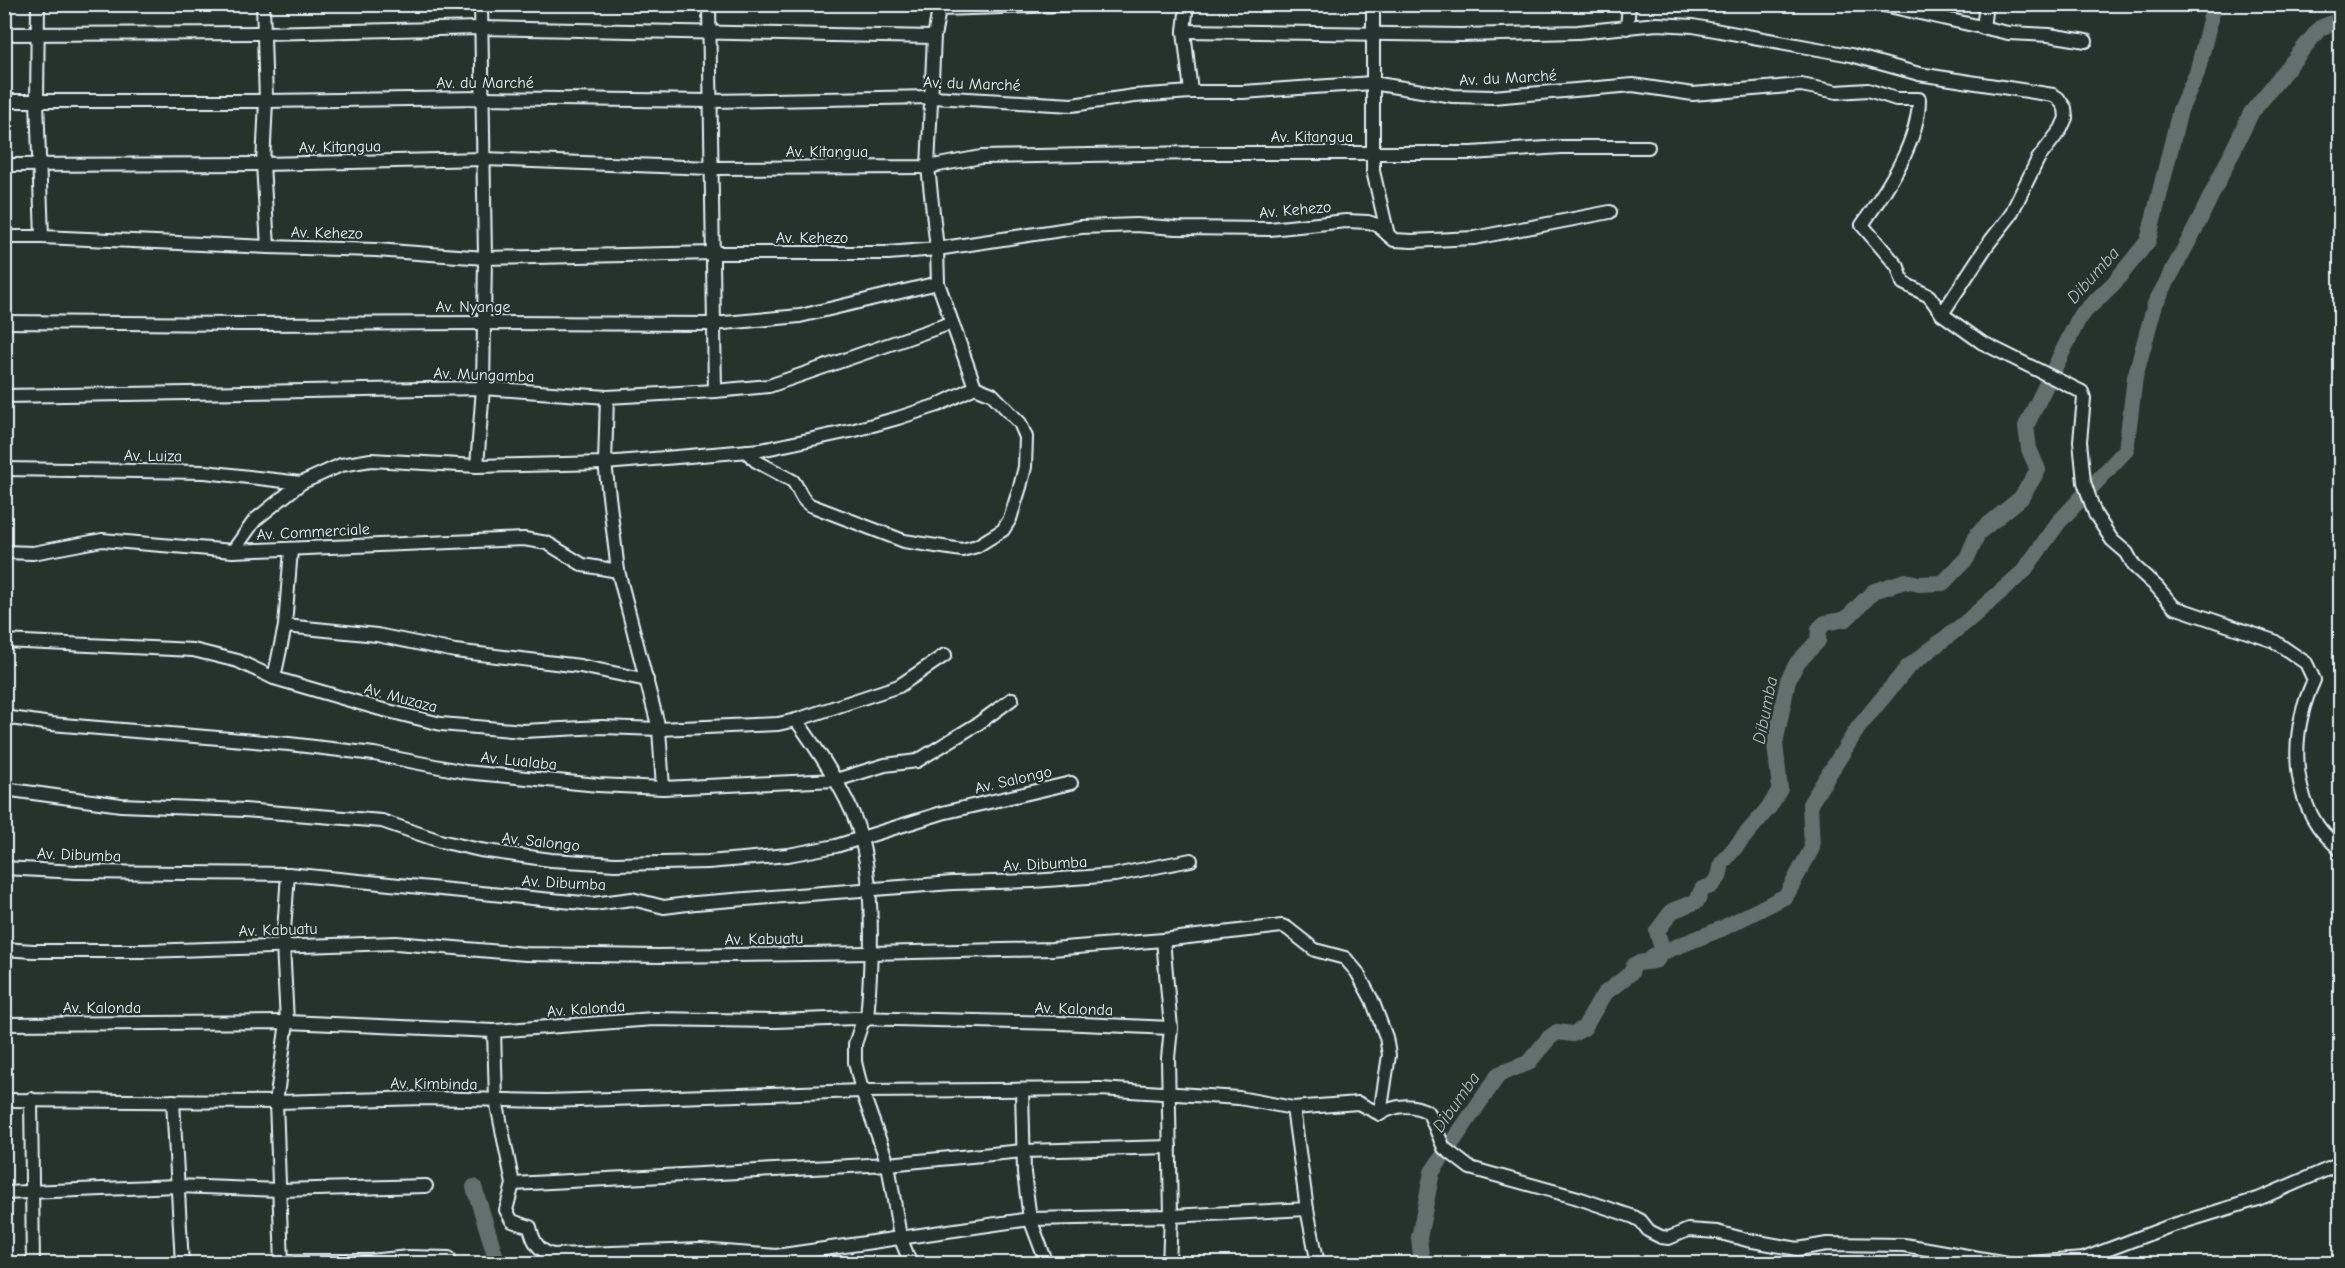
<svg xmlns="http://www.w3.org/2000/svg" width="2345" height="1268" font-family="'Comic Neue',sans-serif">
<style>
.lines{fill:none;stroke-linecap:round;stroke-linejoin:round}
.river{stroke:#636f6d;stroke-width:16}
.minor-casing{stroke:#e8f1f8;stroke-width:16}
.minor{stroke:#26332d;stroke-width:12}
.labels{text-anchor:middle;stroke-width:4.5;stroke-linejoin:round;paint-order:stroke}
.street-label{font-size:16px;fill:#e8f1f8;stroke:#26332d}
.water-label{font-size:18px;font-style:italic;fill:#b3bdc0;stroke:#26332d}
</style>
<rect width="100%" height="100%" fill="#26332d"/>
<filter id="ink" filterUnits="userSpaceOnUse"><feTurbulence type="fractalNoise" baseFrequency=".0167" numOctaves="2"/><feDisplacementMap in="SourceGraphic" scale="12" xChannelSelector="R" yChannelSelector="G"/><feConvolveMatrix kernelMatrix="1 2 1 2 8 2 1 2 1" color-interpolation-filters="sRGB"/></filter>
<g filter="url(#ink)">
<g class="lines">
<g class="river">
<polyline points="1653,956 1721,929 1786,896 1812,848 1810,804 1858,728 1908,667 1965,623 2023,572 2058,523 2126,450 2135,377 2155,304 2195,229 2251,113 2320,28 2340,20"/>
<polyline points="474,1187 498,1264"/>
<path d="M1422,1264L1419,1238L1432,1172L1499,1074L1528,1063L1549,1038L1557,1032L1573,1034L1584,1028L1604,994L1631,973L1634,965C1641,961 1649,963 1657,960L1662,949L1657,931L1672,911L1697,901L1702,889L1711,886L1719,877L1722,863L1770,806L1780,789L1775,744L1788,680L1797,663L1818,641L1819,629L1825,623L1846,619L1874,591L1905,581L1919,584L1943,583L1967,558L1978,533L2021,498L2038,470L2029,449L2026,426L2080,316L2114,283L2148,241L2180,110L2197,73L2214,4"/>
</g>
<defs>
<g id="minor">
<polyline points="38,4 37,101 42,237"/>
<polyline points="263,4 266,101 263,164 268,247"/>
<polyline points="709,4 715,391"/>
<polyline points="940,4 934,37 928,167 937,249 938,283 975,387"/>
<polyline points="1187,4 1184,31 1191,92"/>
<polyline points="1373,4 1373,171 1388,235"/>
<polyline points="1880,4 2008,33 2049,35 2086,41"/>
<polyline points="940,9 1093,4"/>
<polyline points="1627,28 1629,4"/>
<polyline points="1983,28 1986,4"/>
<polyline points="1184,31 1461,35 1578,32 1657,24 1693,26 1851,55 1919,74 2053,95 2058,98 2065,108 2066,118 2061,129 2038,159 2010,216 1988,244 1942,314"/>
<polyline points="4,34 263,33 480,28 934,37"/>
<path d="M4,101H266L483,98L710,101L933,97L1072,105L1134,96L1191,92H1243L1372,83L1453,96L1493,97L1633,85L1693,94L1801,85L1837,92L1868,90L1896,99H1919C1919,143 1886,190 1862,225L1898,267L1903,283L1929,296L1942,314L1981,342L2082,392L2084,398L2080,441L2084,482L2095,514L2112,540L2127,553L2134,566L2157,587L2174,607L2274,641L2306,663L2314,680C2293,725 2289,783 2318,826C2324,835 2333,842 2340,850"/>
<polyline points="4,165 263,164 484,159 710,168 928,167 981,157 1196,153 1472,153 1561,147 1648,147"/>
<polyline points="4,237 42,237 268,247 376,250 485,258 714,253 888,253 937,249 1081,227 1136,225 1176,228 1270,229 1346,221 1368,222 1377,225 1394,240 1412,241 1474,238 1610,212"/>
<polyline points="4,322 239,324 483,323 713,324 800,316 938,283"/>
<polyline points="4,396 483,388 607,397 715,391 769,386 951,323"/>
<polyline points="607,397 605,463 618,571 659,729 663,788"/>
<polyline points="477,466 483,388 485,258 481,4"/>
<polyline points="4,469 205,472 301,483"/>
<path d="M233,551L255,520L301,483L341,465L371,460L477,466L605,463L761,450L855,430L898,418L938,405L975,387L992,394L1020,423L1026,437L1025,467L1020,487L1010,519L1003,530L977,546L962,550L904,541L810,505C800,499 800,490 793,481L756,461L746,451"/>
<polyline points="4,552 33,553 102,540 233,551 524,539 547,543 583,565 618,571"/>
<polyline points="285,626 377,635 455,651 580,666 647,680"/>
<polyline points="4,641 193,650 238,661 274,678 380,709 441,724 523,731 602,727 659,729 778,724 796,720 899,686 945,655"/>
<polyline points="274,678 285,626 291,549"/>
<polyline points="4,717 51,724 289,744 374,754 465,772 598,785 663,788 836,780 885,765 917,761 979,723 1012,699"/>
<path d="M796,720C818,750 838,780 853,814C876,868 872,961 867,1019L862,1023L855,1044V1062L862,1091L888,1164L900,1237L911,1264"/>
<polyline points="4,789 121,805 244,810 382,821 440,841 480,850 551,860 615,864 708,862 788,855 836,846 942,813 1071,783"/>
<polyline points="4,868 76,872 288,874 593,904 632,899 664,907 695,903 952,883 1033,881 1115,875 1191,860"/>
<polyline points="1163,940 1171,1028 1168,1058 1171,1216 1169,1264"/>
<polyline points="4,949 33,951 144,951 396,943 526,954 658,956 870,953 1052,949 1163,940 1282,926 1287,928 1315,950 1345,958 1357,972 1372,1000 1386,1037 1389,1055 1380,1114"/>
<polyline points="4,1024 287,1022 494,1031 653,1019 775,1021 855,1018 1059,1023 1171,1028"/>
<path d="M494,1031L496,1100L513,1184L506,1210L512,1221L530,1227C533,1241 538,1251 553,1255L700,1250L776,1256L1030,1219L1171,1216L1307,1209"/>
<polyline points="1022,1090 1024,1173 1030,1219 1047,1264"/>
<polyline points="31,1099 33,1264"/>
<path d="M4,1100L276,1102L424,1098L547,1101L862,1091L1100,1089L1239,1098L1293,1108L1358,1103L1380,1114C1395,1105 1413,1103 1429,1113L1444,1148L1470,1168L1578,1198L1634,1217L1641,1221L1649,1231L1661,1237L1669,1238L1688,1230L1717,1232L1747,1240L1798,1249L1827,1244L1904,1245L2013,1264"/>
<polyline points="173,1101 182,1264"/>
<polyline points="1293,1108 1307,1209 1318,1264"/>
<polyline points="513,1184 888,1164 1023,1151 1170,1147"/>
<polyline points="4,1193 177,1186 280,1190 426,1186"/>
<polyline points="282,1261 371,1261 408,1257 449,1258"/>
<polyline points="282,1264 276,1102 287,1022 283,945 288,874"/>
<polyline points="699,1264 700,1250"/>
<polyline points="2014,1264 2083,1259 2170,1226 2258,1199 2340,1164"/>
</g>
</defs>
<use href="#minor" class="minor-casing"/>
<use href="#minor" class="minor"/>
</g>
</g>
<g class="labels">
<g class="street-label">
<text transform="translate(1508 77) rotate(-3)" y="6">Av. du Marché</text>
<text x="485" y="88">Av. du Marché</text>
<text transform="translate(972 83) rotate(2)" y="6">Av. du Marché</text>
<text x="1312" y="142">Av. Kitangua</text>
<text transform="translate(340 146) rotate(-1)" y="6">Av. Kitangua</text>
<text x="827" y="157">Av. Kitangua</text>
<text transform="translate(1295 209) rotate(-5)" y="6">Av. Kehezo</text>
<text transform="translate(327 232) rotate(1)" y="6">Av. Kehezo</text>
<text x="812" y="243">Av. Kehezo</text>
<text x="473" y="312">Av. Nyange</text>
<text transform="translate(484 374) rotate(2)" y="6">Av. Mungamba</text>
<text transform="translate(153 455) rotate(1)" y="6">Av. Luiza</text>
<text transform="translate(313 531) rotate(-3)" y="6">Av. Commerciale</text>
<text transform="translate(401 697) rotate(15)" y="6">Av. Muzaza</text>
<text transform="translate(519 760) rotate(6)" y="6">Av. Lualaba</text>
<text transform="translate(1013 779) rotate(-13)" y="6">Av. Salongo</text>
<text transform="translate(541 841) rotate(6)" y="6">Av. Salongo</text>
<text transform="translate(79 854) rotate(2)" y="6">Av. Dibumba</text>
<text transform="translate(1045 863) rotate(-3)" y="6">Av. Dibumba</text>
<text transform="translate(564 882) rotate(3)" y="6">Av. Dibumba</text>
<text transform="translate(278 929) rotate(-2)" y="6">Av. Kabuatu</text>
<text transform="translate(764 938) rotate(-1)" y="6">Av. Kabuatu</text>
<text x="102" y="1013">Av. Kalonda</text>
<text transform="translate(586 1008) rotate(-4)" y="6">Av. Kalonda</text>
<text transform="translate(1074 1008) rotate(2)" y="6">Av. Kalonda</text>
<text transform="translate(434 1083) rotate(1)" y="6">Av. Kimbinda</text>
</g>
<g class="water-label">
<text transform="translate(2093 275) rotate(-48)" y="6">Dibumba</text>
<text transform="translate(1765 710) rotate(-79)" y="6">Dibumba</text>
<text transform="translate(1456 1102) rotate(-55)" y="6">Dibumba</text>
</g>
</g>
<rect width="2345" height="1268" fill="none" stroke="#26332d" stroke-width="24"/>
<rect x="12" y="12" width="2321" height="1244" fill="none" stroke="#e8f1f8" stroke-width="2" filter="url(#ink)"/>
</svg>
